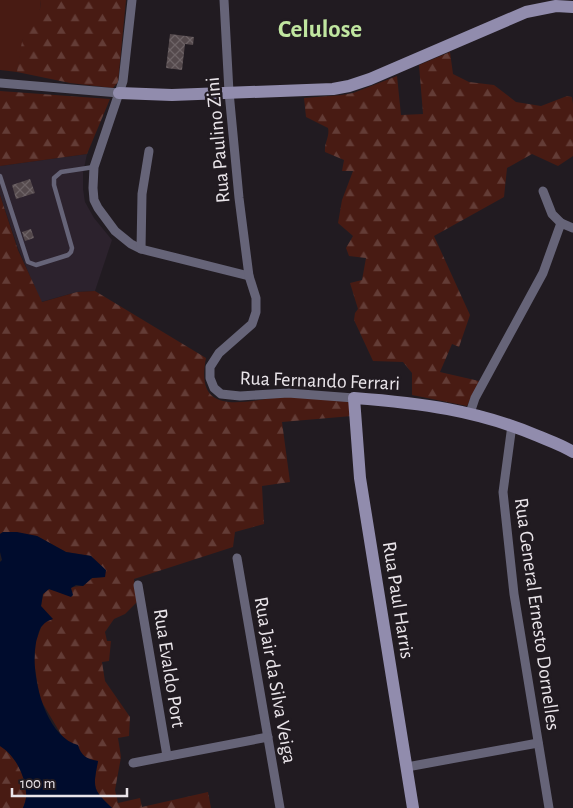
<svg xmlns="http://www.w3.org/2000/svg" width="573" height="808" font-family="'Alegreya Sans',sans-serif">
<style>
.built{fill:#2c222d}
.grass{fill:#481b13}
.forest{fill:url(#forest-firs)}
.water{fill:#000c2d}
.building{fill:url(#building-cross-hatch)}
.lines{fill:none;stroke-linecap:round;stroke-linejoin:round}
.lane{stroke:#666478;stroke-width:4.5}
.street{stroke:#666478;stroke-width:9}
.secondary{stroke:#918cad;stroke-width:12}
.labels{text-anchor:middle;stroke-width:5;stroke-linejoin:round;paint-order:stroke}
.street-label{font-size:20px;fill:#eae5ea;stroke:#211b21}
.district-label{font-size:25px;font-weight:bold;fill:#c0e6a0;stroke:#211b21}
</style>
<defs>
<pattern id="forest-firs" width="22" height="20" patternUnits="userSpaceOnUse" patternTransform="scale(1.25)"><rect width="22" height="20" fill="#481b13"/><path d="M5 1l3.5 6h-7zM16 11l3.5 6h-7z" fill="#633c36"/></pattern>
<pattern id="building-cross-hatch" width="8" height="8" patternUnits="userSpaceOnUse" patternTransform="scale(1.25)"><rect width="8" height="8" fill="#54494c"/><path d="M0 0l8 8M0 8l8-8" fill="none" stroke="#6d6366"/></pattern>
</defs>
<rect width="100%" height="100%" fill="#211b21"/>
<polygon class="built" points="87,154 83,173 83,189 85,202 94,218 112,240 95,291 77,292 41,302 18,248 0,195 0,166"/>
<polygon class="grass" points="0,0 41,0 40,9 23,39 17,72 0,70"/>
<g class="forest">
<path d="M41,0H126L118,82L113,88L70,83L17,72C20,53 23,20 40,9Z"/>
<path d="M450,52L453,74L469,82L494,85L516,102L541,106L567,96L572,97L573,104V156L558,166L532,154L507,168L504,197L434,236L470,315L459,347L452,344L440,372L479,381L467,406L412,395V373L403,362L373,361L354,320L355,313L358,309L350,283L362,280L366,258L349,256L346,248L353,236L338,223L342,200L353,171H342L344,160L325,152C324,143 330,136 328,128L306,117L304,98L342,95L353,93L397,76L401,115L423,114L419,65Z"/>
<polygon points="0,91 110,99 87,154 0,166"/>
<path d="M0,195L18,250L42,302L77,292L95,291L206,358C193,423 253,397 289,397C310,397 330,399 351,400L352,416L282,422L290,482L262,486L264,524L235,532L233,547L134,579L137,602L125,614L114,619L105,632L107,641H111L109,661L102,662L105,681L130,717L129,736L118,738L121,757L115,790L118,803L140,798L142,807L208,792L211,808H112C92,789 93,788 98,761L87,759L62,736L40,699L34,662L36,641L42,625L41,606L43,594L49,589C61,594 71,585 83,586L92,578L105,577L91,556L66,552L37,536L3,532L0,534Z"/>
<path d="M0,746C15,755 25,775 26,793C27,797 25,803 23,808H0Z"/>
</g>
<path class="water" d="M3,532H17L37,536L66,552L91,556L106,570L105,577L92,578L83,586L76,585L71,588L73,595L71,597L49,589L43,594L41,606L53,619C50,620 45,622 43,625C40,627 39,632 38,635C27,665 43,736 78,745C81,756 87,759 98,761C93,788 92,789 112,808H23C25,803 27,797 26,792C25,775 15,755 0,746V562L2,560L0,552V534Z"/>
<g class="building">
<polygon points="170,34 194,37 193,45 185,44 182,70 166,68"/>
<polygon points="30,179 35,193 16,199 12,185"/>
<polygon points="31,229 34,238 25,241 22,232"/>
</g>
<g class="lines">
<polyline class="lane" points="0,176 28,262 36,265 68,255 71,252 72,248 54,185 54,178 61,172 94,167"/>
<g class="street">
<polyline points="132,0 123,81 94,167 93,188 94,200 98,208 115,231 131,244 141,249 249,276"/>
<polyline points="224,0 229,92 239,198 249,276 256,298 256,312 252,324 219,353 210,367 210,378 214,388 221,394 240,396 288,393 354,398"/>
<polyline points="0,83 119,93"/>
<polyline points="543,191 552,214 561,223"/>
<polyline points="141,249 142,194 149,151"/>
<polyline points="470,413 475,398 543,273 561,223 573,228"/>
<polyline points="512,425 503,492 514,594 549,808"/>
<polyline points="237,558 280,808"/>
<polyline points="138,585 167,756"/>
<polyline points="133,763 268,737"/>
<polyline points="407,767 538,743"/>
</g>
<g class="secondary">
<polyline points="119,93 172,95 333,89 349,86 370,79 526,12 556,6 573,7"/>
<path d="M413,808L360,478L354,398C420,403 477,410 538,436C550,441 562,445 573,452"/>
</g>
</g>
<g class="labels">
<g class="street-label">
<text transform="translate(217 140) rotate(-95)" y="7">Rua Paulino Zini</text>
<text transform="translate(320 380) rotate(2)" y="7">Rua Fernando Ferrari</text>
<text transform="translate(399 600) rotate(81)" y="7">Rua Paul Harris</text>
<text transform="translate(538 614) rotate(82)" y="7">Rua General Ernesto Dornelles</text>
<text transform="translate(170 668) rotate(81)" y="7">Rua Evaldo Port</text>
<text transform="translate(276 680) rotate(80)" y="7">Rua Jair da Silva Veiga</text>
</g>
<g class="district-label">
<text x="320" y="37">Celulose</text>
</g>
</g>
<path d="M12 788v8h115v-8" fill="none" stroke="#eae5ea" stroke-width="2.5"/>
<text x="20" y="788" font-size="15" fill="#eae5ea" stroke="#211b21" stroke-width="4" paint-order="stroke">100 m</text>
</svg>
